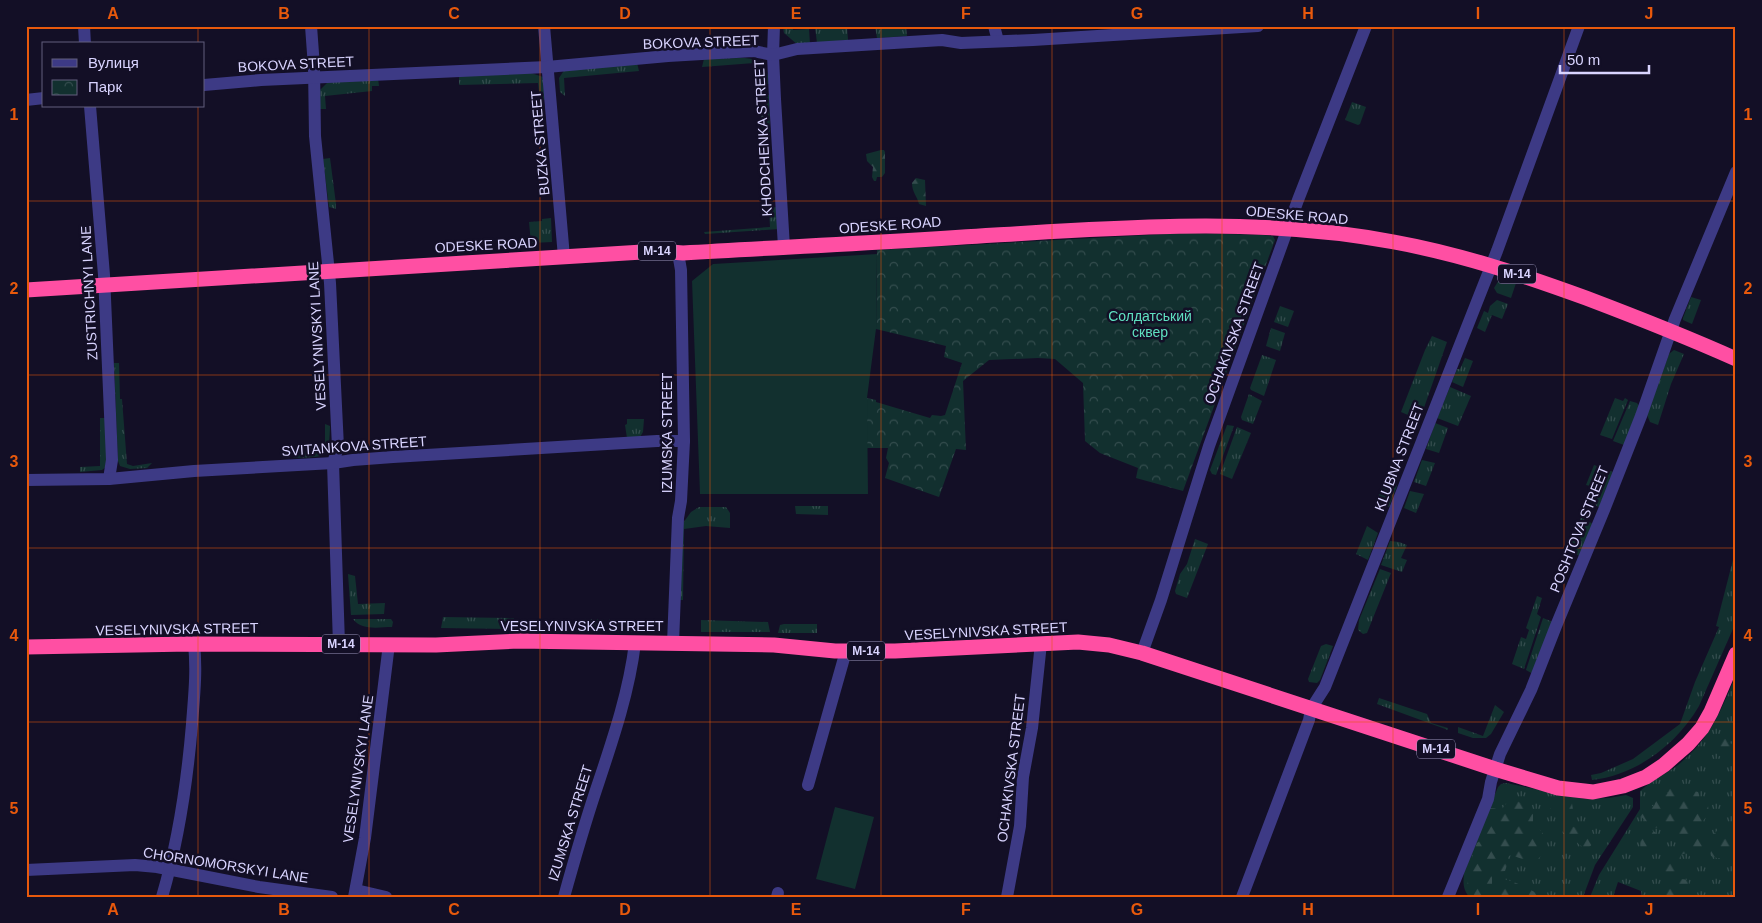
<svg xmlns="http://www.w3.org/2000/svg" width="1762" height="923" font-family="Helvetica,sans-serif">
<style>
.grass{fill:url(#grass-tufts)}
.forest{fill:url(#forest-firs)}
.park{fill:url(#park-crowns)}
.garden{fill:#12302f}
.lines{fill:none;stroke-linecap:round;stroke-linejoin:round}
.minor{stroke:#3d3a85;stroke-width:12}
.highway{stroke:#ff4fa3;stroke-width:15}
.grid{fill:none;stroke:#e8590c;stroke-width:1;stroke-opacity:0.55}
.labels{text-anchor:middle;stroke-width:5;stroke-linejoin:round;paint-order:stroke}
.shield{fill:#130f26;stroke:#9e99be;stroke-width:1}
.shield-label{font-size:12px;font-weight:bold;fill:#d9d4ff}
.street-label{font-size:14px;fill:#d9d4ff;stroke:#130f26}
.park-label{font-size:14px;fill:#5fe0c0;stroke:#130f26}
.neatline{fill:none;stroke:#e8590c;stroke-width:2}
.grid-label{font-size:16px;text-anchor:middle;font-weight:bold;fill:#e8590c}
</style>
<defs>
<pattern id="grass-tufts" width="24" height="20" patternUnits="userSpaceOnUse" patternTransform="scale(1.25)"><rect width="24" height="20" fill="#12302f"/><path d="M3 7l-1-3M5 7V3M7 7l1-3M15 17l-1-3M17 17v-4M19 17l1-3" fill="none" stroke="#344d4e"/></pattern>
<pattern id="forest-firs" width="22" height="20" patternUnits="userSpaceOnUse" patternTransform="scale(1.25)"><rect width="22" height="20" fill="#12302f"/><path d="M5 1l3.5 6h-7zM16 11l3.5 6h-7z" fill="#344d4e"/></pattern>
<pattern id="park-crowns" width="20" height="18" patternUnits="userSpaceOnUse" patternTransform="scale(1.25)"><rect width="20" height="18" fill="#12302f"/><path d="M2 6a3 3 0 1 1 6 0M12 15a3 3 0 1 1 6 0" fill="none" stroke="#344d4e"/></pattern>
</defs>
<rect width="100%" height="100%" fill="#130f26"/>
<g class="grass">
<polygon points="783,26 793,26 793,30 809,29 810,44 798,45 784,33"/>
<polygon points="847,26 848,40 817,43 815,27"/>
<polygon points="875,26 906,26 907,36 877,38"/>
<path d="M740,58C761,58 767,63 769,84L759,85L758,67L754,63L702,67L704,59Z"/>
<polygon points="637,63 639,71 564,78 565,96 560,92 559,78 565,69"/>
<polygon points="531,73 543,77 547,100 540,100 538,83 459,85 459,75"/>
<polygon points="378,78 379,86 372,86 372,91 325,96 326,109 319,109 320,90 328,82"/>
<polygon points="1352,102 1366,107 1360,124 1358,125 1345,120"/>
<polygon points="330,158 336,204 336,209 329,207 323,159"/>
<polygon points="777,207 779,229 705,234 704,232 770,227 769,208"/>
<polygon points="551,218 552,242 531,243 529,222 542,221 542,219"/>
<polygon points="1504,279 1516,283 1511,298 1497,293 1494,288 1499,280"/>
<polygon points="1691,297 1701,300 1692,324 1683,320 1683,318"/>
<polygon points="1497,300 1508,304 1502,319 1492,315 1485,332 1477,328 1484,311 1488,313 1490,306"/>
<polygon points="1280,306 1294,311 1288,327 1274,322"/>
<polygon points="1271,328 1285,333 1280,351 1266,346"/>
<polygon points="1432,336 1447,342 1419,422 1411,419 1415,406 1412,405 1408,415 1401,412 1425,350"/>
<polygon points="1674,350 1684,354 1671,384 1658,425 1650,422 1647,415 1669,354"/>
<polygon points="1262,355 1276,360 1264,396 1251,390 1250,388"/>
<polygon points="1465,358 1473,361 1463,387 1452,382 1457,369 1460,369"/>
<polygon points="114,363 119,363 120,399 122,399 127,464 133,466 152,463 147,468 130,469 120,466 118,461"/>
<polygon points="1450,387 1471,396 1458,426 1437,418"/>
<polygon points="1249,394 1262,401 1253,424 1242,420 1241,417"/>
<polygon points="1615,398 1623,401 1625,398 1628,400 1612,439 1600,435"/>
<polygon points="1630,401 1637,403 1639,406 1624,445 1613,441"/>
<polygon points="100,418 106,418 107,466 102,470 80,472 80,467 100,466"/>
<polygon points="627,419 644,419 643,432 640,437 627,438 625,425 627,424"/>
<polygon points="1435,423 1448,428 1439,453 1426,449"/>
<path d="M325,424L330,426C329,461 326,456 294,458L291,452L325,450Z"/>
<polygon points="1227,425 1234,426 1216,475 1212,474 1210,470"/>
<polygon points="1237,427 1251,433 1232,479 1220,474"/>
<polygon points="1422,460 1435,463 1426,486 1414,482"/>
<polygon points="1594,465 1613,472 1599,507 1584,501 1590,486 1586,485"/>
<polygon points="1385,479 1395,483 1397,486 1389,507 1376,502"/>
<polygon points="1410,491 1424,494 1416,513 1404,508"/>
<polygon points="795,506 828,506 828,515 796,514"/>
<polygon points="699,507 726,507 730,513 730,528 706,526 684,529 683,600 680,600 683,523 691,512"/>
<polygon points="1581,517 1593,524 1580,556 1568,551"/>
<polygon points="1367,526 1378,533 1368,560 1356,554"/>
<polygon points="1195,539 1208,544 1187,598 1176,594 1175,591 1180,574 1187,564"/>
<polygon points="1390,541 1399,542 1407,545 1401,558 1407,560 1402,572 1381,565"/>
<path d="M1736,548V622L1699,706C1677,744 1637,775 1592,780L1591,775L1601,773L1633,759L1680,724L1695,682L1719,627L1716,626Z"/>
<polygon points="1380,569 1391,573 1367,633 1363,634 1358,630 1359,620"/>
<polygon points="348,574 355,576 358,604 385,603 384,614 351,615"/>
<polygon points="1537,596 1542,598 1537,614 1541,617 1524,669 1512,664 1521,637 1526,639 1529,630 1526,628"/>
<polygon points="443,617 514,618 514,629 441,628"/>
<polygon points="1543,618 1553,622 1533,674 1526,670"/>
<path d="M353,619H391L393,622L392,627C379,627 362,631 353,619Z"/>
<rect x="575" y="619" width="28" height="12"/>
<polygon points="609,619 634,619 634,632 609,631"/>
<polygon points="701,620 768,622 770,632 701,632"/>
<polygon points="784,624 817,624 817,633 778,633 780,625"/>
<polygon points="1326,644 1333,646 1320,680 1317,683 1309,682 1308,679 1321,646"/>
<path d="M1736,675V897H1642L1641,891L1618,882L1613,897H1590L1599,875L1640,809V791C1651,781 1666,774 1678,765C1711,738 1720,712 1736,675Z"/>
<polygon points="1379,698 1427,714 1431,723 1448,728 1448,730 1377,704"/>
<polygon points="1495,705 1504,712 1491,734 1486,738 1473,738 1458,733 1458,727 1483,736"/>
<path d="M1506,783L1584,799L1609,798L1626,795L1633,798V807L1595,865L1583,897H1469C1463,889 1463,883 1464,873L1498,787L1501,784Z"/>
</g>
<g class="forest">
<polygon points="764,93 769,95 770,137 770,140 767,142 762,140 761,100 761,95"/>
<polygon points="881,150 884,150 885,152 885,173 882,177 877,177 876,181 874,181 872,177 873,167 867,161 866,154"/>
<path d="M916,178L925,180L926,206L919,204C917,196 912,192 912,183Z"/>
<path d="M1722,734L1729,743L1736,745V767C1727,758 1719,760 1712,747L1715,737Z"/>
<path d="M1671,785L1698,792L1699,800L1708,806L1709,813L1700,825L1701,835L1706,838V846L1701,858L1696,860L1692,859L1687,853L1683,854L1681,856V864L1674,874L1666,875L1652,873L1645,865L1651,860L1657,861L1659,865L1663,864C1667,847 1669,854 1679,844L1678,835L1661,828L1650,827L1640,815V811L1642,807L1654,806L1657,796L1667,794Z"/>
<path d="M1509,800H1516L1533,810V823C1536,826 1539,829 1542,832C1548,841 1545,856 1535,861L1525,860L1511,855L1507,857V865L1505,871L1492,874V885L1495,887L1498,886L1502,879C1510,879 1535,891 1542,897H1474L1473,893L1467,886L1473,853L1477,843L1487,836L1483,826L1490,808L1502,809Z"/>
<polygon points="1560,800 1572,803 1573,810 1571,815 1561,813 1552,815 1549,812 1553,803"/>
<polygon points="1731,822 1736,822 1736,858 1717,858 1711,856 1709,844 1713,834 1721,828 1723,825"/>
<path d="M1564,825C1573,824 1590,834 1593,843C1586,853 1581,845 1574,840C1569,836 1565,835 1561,830Z"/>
<path d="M1652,830L1659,835L1658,843L1650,851L1641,850C1639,841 1642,832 1652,830Z"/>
<polygon points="1682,879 1688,880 1689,884 1686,892 1687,897 1657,897 1656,891 1659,887 1671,886"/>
</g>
<polygon class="park" points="1186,233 1263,235 1273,236 1275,240 1183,491 1136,478 1138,468 1100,453 1085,441 1083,383 1055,359 1038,358 989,360 963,381 966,450 956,449 939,497 885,478 889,463 886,458 888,448 867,448 867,398 876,400 876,402 930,418 932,415 941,416 945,415 962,363 944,357 946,346 876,329 877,250"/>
<g class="garden">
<polygon points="877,254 876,329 867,398 868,494 700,494 692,281 713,264"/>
<polygon points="835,807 874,817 855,889 816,879"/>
</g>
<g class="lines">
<g class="minor">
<polyline points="84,26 85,44"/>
<polyline points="311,26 314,67 315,136 330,283 338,447 333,463 339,644"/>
<polyline points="544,26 564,257"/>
<polyline points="774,26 773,55 775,99 784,247"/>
<polyline points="994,26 998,41"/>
<polyline points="204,85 261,80 547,67 668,56 753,51 773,55 797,49 942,40 961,43 1033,40 1258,26"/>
<polyline points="26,100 44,98"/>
<polyline points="90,106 104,275 112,460 109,479"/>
<polyline points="26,480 109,479 194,471 333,463 353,460 393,457 657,441 684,441"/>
<polyline points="673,643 678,518 681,501 684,441 681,270 678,253"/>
<polyline points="1142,653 1161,600 1209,446 1298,200 1366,26"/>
<polyline points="808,785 846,651"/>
<polyline points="26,870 135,865 157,867 259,887 332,897"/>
<polyline points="356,890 386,897"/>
<path d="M162,897C179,839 187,784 192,724C194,697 197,671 194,644"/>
<polyline points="354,897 365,838 389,644"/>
<path d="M564,897C574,861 584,826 596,790C612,742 629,693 635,643"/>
<polyline points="777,897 778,893"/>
<polyline points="1007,897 1020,826 1023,777 1032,728 1041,643"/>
<polyline points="1242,897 1309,720 1311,709 1325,687 1497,251 1579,26"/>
<polyline points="1448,897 1488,799 1491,782 1500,754 1531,690 1556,626 1604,510 1641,416 1675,319 1736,172"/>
</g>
<g class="highway">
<path d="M26,290L659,251L683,253C787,247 891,242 995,235C1129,227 1262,217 1394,242C1460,254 1523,275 1586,298C1636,317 1687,337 1736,359"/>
<polyline points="26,647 190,644 436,645 518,641 774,645 835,651 895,651 1078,642 1109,645 1142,653 1495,769 1558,788 1593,792 1623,786 1646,777 1664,765 1688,744 1702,728 1711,712 1736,654"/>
</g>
</g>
<path class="grid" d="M198,26V44M369,26V897M540,26V897M710,26V897M881,26V897M1052,26V897M1222,26V897M1393,26V897M1564,26V897M198,106V897M26,201H1736M26,375H1736M26,548H1736M26,722H1736"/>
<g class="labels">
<g class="shield">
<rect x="638" y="241.5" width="38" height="19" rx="4"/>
<rect x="1498" y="264.5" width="38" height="19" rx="4"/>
<rect x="322" y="634.5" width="38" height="19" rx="4"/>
<rect x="847" y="641.5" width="38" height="19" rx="4"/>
<rect x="1417" y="739.5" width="38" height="19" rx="4"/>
</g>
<g class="shield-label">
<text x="657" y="255">М-14</text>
<text x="1517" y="278">М-14</text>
<text x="341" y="648">М-14</text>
<text x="866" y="655">М-14</text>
<text x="1436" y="753">М-14</text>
</g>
<g class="street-label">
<text transform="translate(701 42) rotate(-2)" y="5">BOKOVA STREET</text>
<text transform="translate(296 64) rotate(-3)" y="5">BOKOVA STREET</text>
<text transform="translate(763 138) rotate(-93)" y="5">KHODCHENKA STREET</text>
<text transform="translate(540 143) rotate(-95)" y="5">BUZKA STREET</text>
<text transform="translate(1297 215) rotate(5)" y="5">ODESKE ROAD</text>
<text transform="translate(890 225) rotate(-4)" y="5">ODESKE ROAD</text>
<text transform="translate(486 245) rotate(-3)" y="5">ODESKE ROAD</text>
<text transform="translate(89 293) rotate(-93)" y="5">ZUSTRICHNYI LANE</text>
<text transform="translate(1234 333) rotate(-70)" y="5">OCHAKIVSKA STREET</text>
<text transform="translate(317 336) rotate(-93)" y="5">VESELYNIVSKYI LANE</text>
<text transform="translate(667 433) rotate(-90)" y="5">IZUMSKA STREET</text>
<text transform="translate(354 446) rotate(-4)" y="5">SVITANKOVA STREET</text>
<text transform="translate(1399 457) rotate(-69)" y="5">KLUBNA STREET</text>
<text transform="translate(1579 529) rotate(-68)" y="5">POSHTOVA STREET</text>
<text x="582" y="631">VESELYNIVSKA STREET</text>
<text transform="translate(177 629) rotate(-1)" y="5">VESELYNIVSKA STREET</text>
<text transform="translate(986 631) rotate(-3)" y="5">VESELYNIVSKA STREET</text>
<text transform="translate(1011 768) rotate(-83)" y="5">OCHAKIVSKA STREET</text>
<text transform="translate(358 769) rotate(-82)" y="5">VESELYNIVSKYI LANE</text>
<text transform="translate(570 823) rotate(-73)" y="5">IZUMSKA STREET</text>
<text transform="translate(226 865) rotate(9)" y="5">CHORNOMORSKYI LANE</text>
</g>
<g class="park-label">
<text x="1150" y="321">Солдатський<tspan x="1150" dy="16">сквер</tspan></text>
</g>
</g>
<rect width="1762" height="923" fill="none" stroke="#130f26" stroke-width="55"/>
<rect x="42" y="42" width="162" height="65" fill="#130f26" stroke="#625e7d"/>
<rect x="52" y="59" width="25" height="8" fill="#3d3a85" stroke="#625e7d"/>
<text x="88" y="68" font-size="15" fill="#d9d4ff">Вулиця</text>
<rect x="52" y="80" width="25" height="15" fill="url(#park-crowns)" stroke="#625e7d"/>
<text x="88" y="92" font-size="15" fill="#d9d4ff">Парк</text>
<path d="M1560 65v8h89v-8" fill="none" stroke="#d9d4ff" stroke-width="2.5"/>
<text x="1567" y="65" font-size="15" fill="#d9d4ff" stroke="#130f26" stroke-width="4" paint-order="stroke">50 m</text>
<rect x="28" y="28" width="1706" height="868" class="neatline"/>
<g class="grid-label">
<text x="113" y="19">A</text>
<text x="284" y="19">B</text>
<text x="454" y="19">C</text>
<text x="625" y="19">D</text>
<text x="796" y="19">E</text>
<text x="966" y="19">F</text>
<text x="1137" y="19">G</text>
<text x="1308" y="19">H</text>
<text x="1478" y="19">I</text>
<text x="1649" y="19">J</text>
<text x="14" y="120">1</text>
<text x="1748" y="120">1</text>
<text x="14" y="294">2</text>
<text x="1748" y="294">2</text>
<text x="14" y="467">3</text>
<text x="1748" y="467">3</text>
<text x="14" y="641">4</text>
<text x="1748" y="641">4</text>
<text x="14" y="814">5</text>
<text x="1748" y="814">5</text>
<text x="113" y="915">A</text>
<text x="284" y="915">B</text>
<text x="454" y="915">C</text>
<text x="625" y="915">D</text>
<text x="796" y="915">E</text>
<text x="966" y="915">F</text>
<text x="1137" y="915">G</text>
<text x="1308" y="915">H</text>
<text x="1478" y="915">I</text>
<text x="1649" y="915">J</text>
</g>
</svg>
